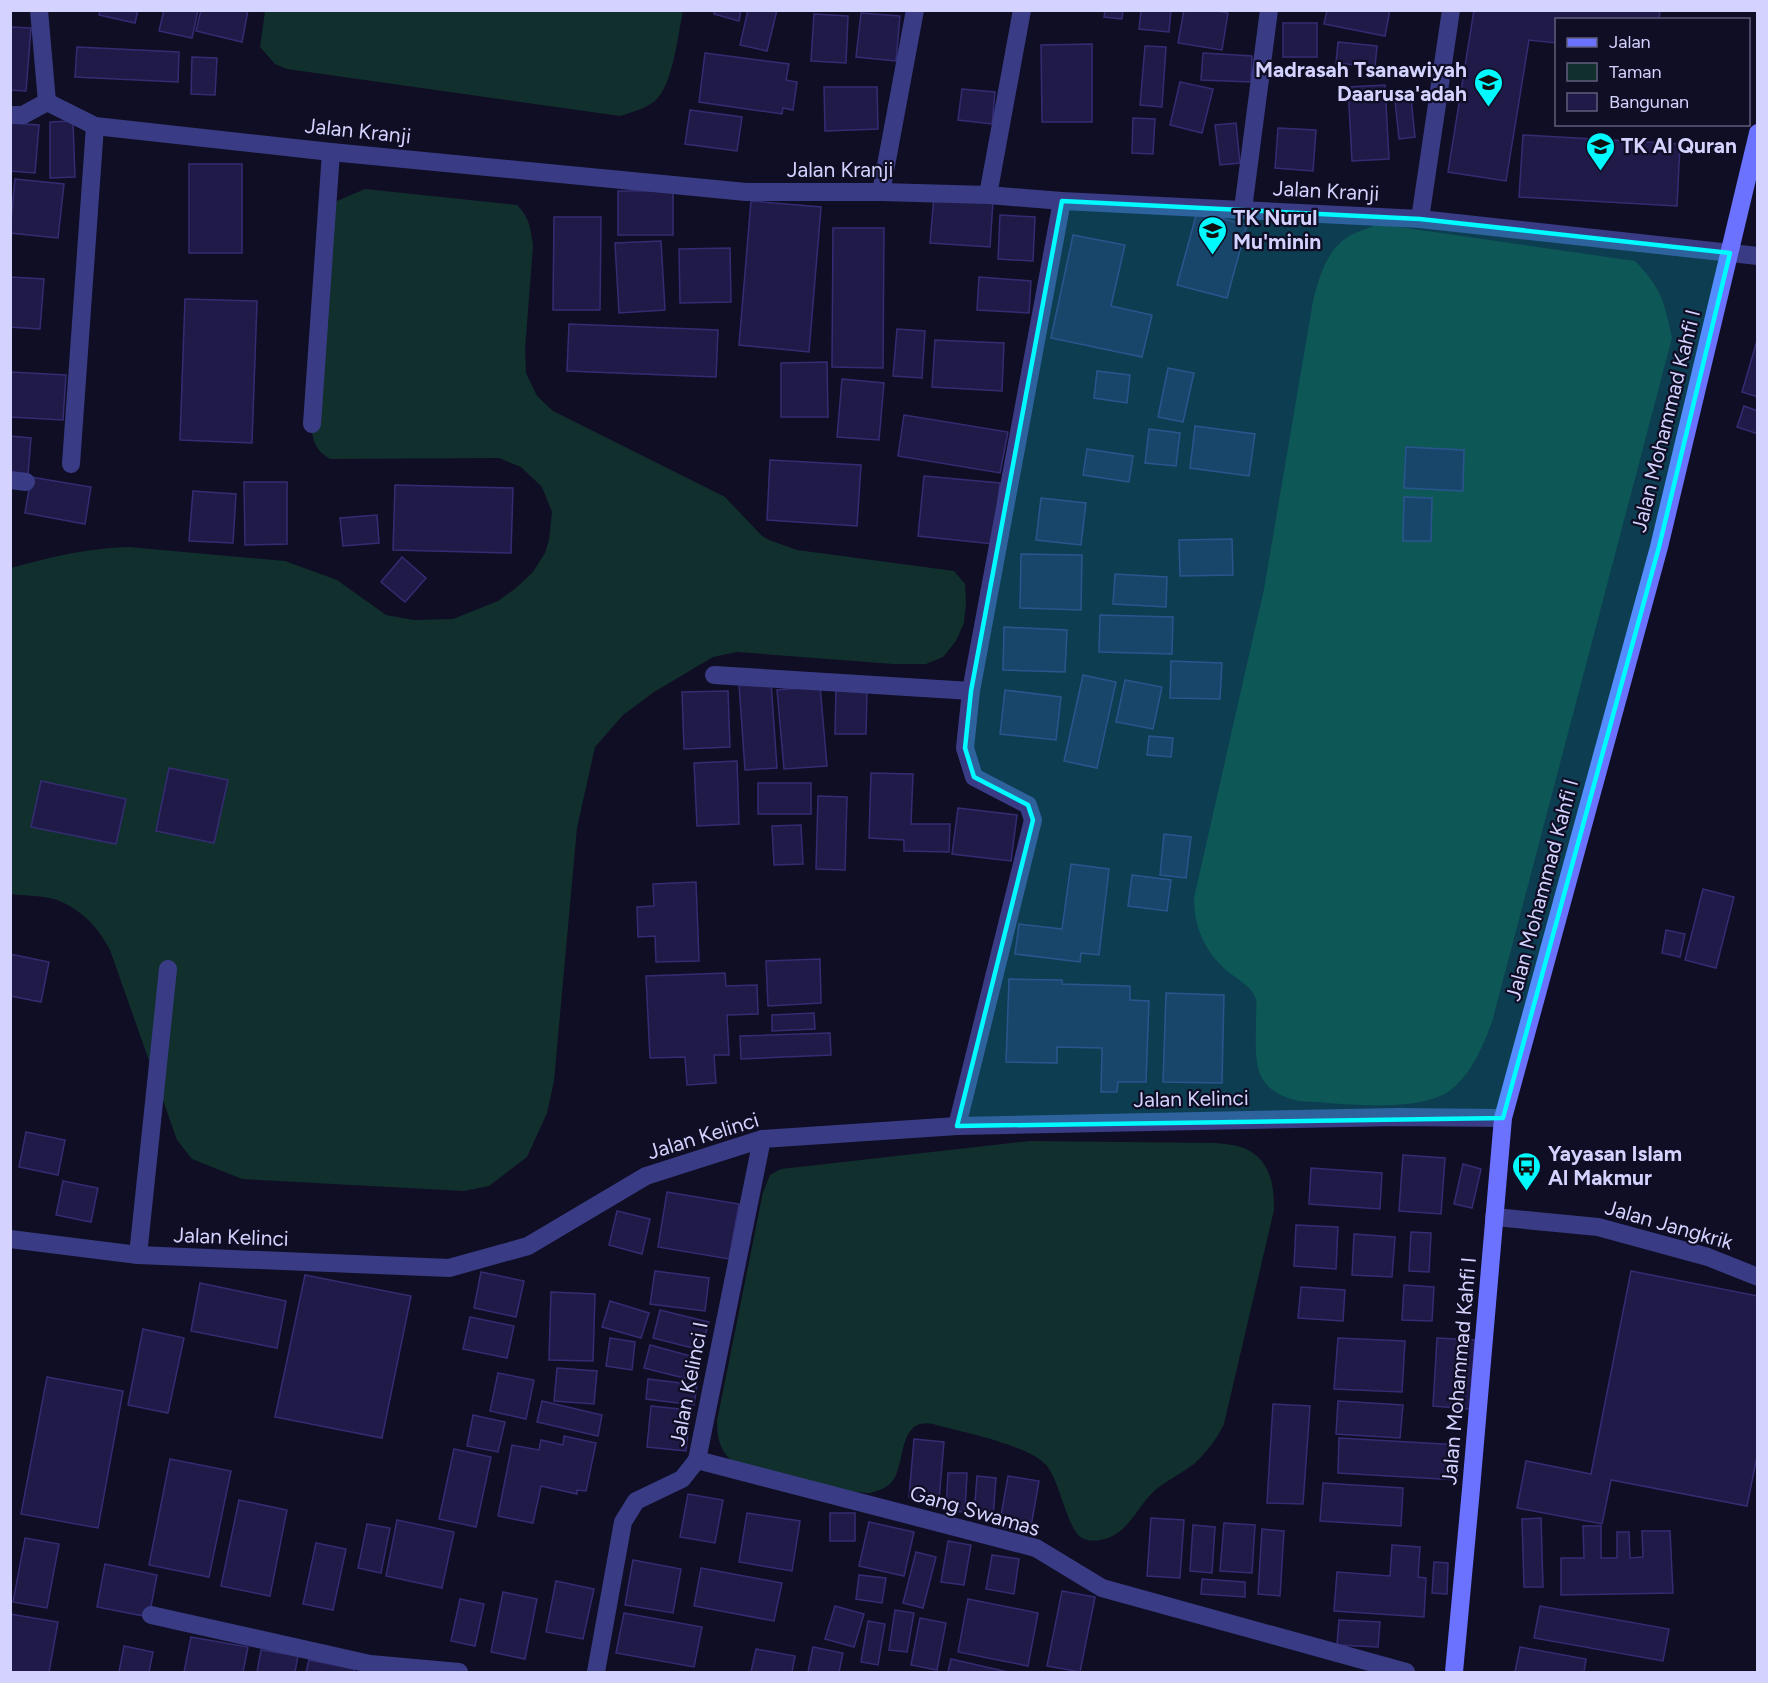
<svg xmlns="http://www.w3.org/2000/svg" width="1768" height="1683" font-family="Figtree,sans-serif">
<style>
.green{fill:#112f2c}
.building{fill:#1f1a47;stroke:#342c73;stroke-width:1.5}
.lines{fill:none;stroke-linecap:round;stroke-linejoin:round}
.lane{stroke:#393c85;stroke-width:18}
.street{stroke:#393c85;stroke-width:18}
.secondary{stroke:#6a72ff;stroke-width:18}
.marked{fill:#00fafe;fill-opacity:0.2;stroke:#00fafe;stroke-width:4.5;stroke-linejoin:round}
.labels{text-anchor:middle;stroke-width:4.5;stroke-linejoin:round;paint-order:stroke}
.poi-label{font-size:21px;font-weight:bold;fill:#d4d3ff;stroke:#100e25;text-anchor:start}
.street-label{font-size:21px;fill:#d4d3ff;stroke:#100e25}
</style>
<rect width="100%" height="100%" fill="#100e25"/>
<g class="green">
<path d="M265,11V10L683,11C678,34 673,85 655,101C644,109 633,112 620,116L287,69L275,64L260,47Z"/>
<path d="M365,189L517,205C529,216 531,230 533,245L525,350L526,373L537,396L553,411L725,497L761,535L769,540L797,550L954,571L965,584L966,603L964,623L956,641L943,657L926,664H893L737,652L713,657L654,692L623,715L595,747L577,828L554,1081L547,1113L527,1157L489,1186L464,1191L242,1179L192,1159L177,1140L110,950C98,927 82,910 57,900C43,895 25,896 11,894V568C50,557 88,548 129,547L285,561L337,580L386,615L414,620L453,619L498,601L516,588L533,572L545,553L549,540L552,512L542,487L521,467L499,458L330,459C319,452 314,446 312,433L332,211L337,201Z"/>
<path d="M1378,224L1635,261C1662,289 1664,301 1672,338L1492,1022C1483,1046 1473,1071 1453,1088C1423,1115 1338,1103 1299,1101C1250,1090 1256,1060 1256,1019C1256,1013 1257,1005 1256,1000C1253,987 1237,979 1227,971C1205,952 1194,927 1194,898L1264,589L1313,301C1319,277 1327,248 1351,235C1359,231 1369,228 1378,224Z"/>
<path d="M1030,1141L1216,1143C1225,1144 1236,1145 1244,1148C1271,1160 1274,1185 1274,1210L1224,1424C1217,1439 1206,1453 1194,1464C1181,1474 1165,1481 1153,1492C1135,1510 1128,1535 1100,1540C1094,1541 1088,1541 1082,1538C1068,1531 1060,1482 1047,1466C1030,1445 961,1432 933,1424C896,1417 907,1467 891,1483C885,1489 877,1491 870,1493C847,1493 746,1473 730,1459C719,1449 717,1435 717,1421L763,1192L770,1175L781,1169Z"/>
</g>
<g class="building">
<polygon points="100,10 138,10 135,23 99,15"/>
<polygon points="164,10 198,10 192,38 159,31"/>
<polygon points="201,10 248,10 242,42 196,31"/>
<polygon points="715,10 741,10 739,21 714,14"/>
<polygon points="748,10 777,10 767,51 740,45"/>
<polygon points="1105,10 1123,10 1122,19 1104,17"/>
<polygon points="1141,10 1171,10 1169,32 1139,29"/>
<polygon points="1184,10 1212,10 1228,13 1222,50 1178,43"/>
<polygon points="1327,10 1390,10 1385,36 1324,24"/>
<polygon points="1474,10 1660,10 1659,20 1556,20 1556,43 1529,40 1506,181 1448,172"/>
<polygon points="861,13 900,16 896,61 856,57"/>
<polygon points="814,14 848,16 846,63 811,61"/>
<rect x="1283" y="23" width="34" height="34"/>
<polygon points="10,27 31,28 26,91 10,90"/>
<polygon points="1338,42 1377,46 1375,67 1336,63"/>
<polygon points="1092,44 1092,122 1042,122 1041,45"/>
<polygon points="1145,46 1166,47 1162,107 1140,105"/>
<polygon points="77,47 179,52 178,82 75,77"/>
<polygon points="705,53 789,64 786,80 797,82 793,110 783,108 782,114 699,102"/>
<polygon points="1203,53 1252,56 1251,82 1201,80"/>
<polygon points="192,57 217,58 215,95 191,94"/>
<polygon points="1180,82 1213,89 1202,133 1170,125"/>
<polygon points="1385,85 1389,159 1352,161 1348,87"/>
<polygon points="824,87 877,87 878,129 825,131"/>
<polygon points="962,89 995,92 992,124 958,120"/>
<polygon points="1410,89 1415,137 1399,139 1394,91"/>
<polygon points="690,110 742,117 737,151 685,144"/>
<polygon points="1133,118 1155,119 1153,154 1132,153"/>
<polygon points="73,121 75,177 50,178 50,122"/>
<polygon points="10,123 39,125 35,173 10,171"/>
<polygon points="1236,123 1240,163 1220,165 1215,125"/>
<polygon points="1278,128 1316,130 1313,171 1275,168"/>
<polygon points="1523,135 1680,144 1677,206 1519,197"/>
<rect x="189" y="164" width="53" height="89"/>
<polygon points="15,179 64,184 58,238 10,233"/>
<rect x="618" y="191" width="55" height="44"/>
<polygon points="934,197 993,201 990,247 930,243"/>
<polygon points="751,201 821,207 809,352 739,345"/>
<polygon points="1197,212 1247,225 1227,298 1177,285"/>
<polygon points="1000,215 1035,217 1033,261 998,259"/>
<polygon points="554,217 601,217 600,310 553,310"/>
<polygon points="833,228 884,228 883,368 832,367"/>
<polygon points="1073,235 1125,245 1111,306 1152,315 1142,357 1051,338"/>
<polygon points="661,241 665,310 619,313 615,243"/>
<polygon points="730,248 731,302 680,303 679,249"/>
<polygon points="10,277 44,279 40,329 10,327"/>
<polygon points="979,277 1031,281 1029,313 977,310"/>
<polygon points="185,299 257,301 252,443 180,440"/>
<polygon points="569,324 718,330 716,377 567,371"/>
<polygon points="897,329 925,331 922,378 893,376"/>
<polygon points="1758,337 1758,397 1742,392"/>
<polygon points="935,340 1004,343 1002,391 932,387"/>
<polygon points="827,362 828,417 781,417 781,363"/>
<polygon points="1168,368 1194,373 1183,422 1158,417"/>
<polygon points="1097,371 1130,375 1127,403 1094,398"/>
<polygon points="10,372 66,375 63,420 10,417"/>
<polygon points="842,379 884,383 879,440 837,437"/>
<polygon points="1744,406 1758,411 1758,434 1737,427"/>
<polygon points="904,415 1008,432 1000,473 898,456"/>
<polygon points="1195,426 1255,434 1249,476 1190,468"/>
<polygon points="1149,429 1180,433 1176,466 1145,463"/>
<polygon points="10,436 31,438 28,474 10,472"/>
<polygon points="1406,447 1464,450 1463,491 1404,488"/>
<polygon points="1087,449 1133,456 1129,482 1083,475"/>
<polygon points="770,460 861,465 857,526 767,520"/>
<polygon points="924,476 1000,483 993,544 918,536"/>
<polygon points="31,477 91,487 85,524 25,513"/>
<polygon points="244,482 287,482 287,544 245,545"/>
<polygon points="395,485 513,488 511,553 393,550"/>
<polygon points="193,491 236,494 233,543 189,541"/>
<polygon points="1404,497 1432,498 1431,541 1403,541"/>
<polygon points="1041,498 1086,503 1081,545 1036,540"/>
<polygon points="377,515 379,543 343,546 340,518"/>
<polygon points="1232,539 1233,575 1180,576 1179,540"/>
<polygon points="1021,554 1082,555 1081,610 1020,608"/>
<polygon points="402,557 426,578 405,602 381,582"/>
<polygon points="1115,574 1167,577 1166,607 1113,604"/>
<polygon points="1100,615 1173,617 1172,654 1099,652"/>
<polygon points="1004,627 1067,630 1065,672 1003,670"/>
<polygon points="1171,661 1222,663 1220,699 1170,698"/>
<polygon points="1083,675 1116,682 1097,768 1064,761"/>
<polygon points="1125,680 1162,687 1153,729 1116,722"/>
<polygon points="771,682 777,768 745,770 739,684"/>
<polygon points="820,686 827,766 784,769 777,690"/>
<polygon points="836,687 867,689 866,734 835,734"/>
<polygon points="1005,690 1061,697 1056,740 1000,734"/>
<polygon points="728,691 730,747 684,749 682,692"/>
<polygon points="1149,736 1173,738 1171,757 1147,755"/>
<polygon points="737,761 739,824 697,826 694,763"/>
<polygon points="169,768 228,780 214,843 156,831"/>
<polygon points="871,773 913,774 911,824 950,824 949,852 904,851 904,840 869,838"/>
<polygon points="41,781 126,799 116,844 31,827"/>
<rect x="758" y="783" width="53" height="31"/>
<polygon points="818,796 847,797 845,870 816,869"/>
<polygon points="958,808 1017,815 1011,861 952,854"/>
<polygon points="801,825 803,864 774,865 772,826"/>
<polygon points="1164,834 1191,837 1186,878 1160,875"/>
<polygon points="1071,864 1109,869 1099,955 1081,953 1080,962 1015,954 1019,924 1062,929"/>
<polygon points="1132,875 1171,880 1167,911 1128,906"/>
<polygon points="696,882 699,961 656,962 655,936 638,937 637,907 654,906 653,884"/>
<polygon points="1703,889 1734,897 1716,968 1685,960"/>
<polygon points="1666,930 1685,934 1680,957 1662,953"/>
<polygon points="10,954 49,962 41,1002 10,996"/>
<polygon points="820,959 821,1003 768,1006 766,961"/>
<polygon points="725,973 726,986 757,985 758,1014 727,1015 729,1055 714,1055 716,1083 687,1085 685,1057 650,1058 646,976"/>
<polygon points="1009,979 1062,980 1062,984 1130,986 1130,1000 1149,1001 1146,1082 1118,1082 1117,1092 1101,1092 1102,1048 1057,1047 1057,1063 1006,1062"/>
<polygon points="1166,993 1224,995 1222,1083 1163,1082"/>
<polygon points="814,1013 815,1029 772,1031 772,1015"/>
<polygon points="830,1033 831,1055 741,1059 740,1036"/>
<polygon points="26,1132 65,1140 58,1175 19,1167"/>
<polygon points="1403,1155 1445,1158 1441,1214 1399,1211"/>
<polygon points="1463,1164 1481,1169 1472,1208 1454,1204"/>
<polygon points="1311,1168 1382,1173 1380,1209 1309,1204"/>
<polygon points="63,1181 98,1188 91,1222 56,1215"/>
<polygon points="667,1192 739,1204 729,1259 658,1247"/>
<polygon points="617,1211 650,1219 642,1254 609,1245"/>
<polygon points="1296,1225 1338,1227 1336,1269 1294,1266"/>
<polygon points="1411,1232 1431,1233 1429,1272 1409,1271"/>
<polygon points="1354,1234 1395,1237 1392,1277 1352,1275"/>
<polygon points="655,1271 709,1278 705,1311 650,1304"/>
<polygon points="1631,1271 1758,1296 1758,1451 1747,1506 1611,1480 1602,1524 1517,1508 1526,1461 1591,1474"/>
<polygon points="481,1272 524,1281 516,1317 474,1308"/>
<polygon points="305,1275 411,1296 382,1438 275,1417"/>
<polygon points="200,1283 286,1301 277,1348 191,1331"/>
<polygon points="1404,1285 1434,1287 1432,1321 1402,1320"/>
<polygon points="1301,1287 1345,1290 1343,1321 1298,1318"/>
<polygon points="551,1292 595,1294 593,1361 549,1360"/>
<polygon points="610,1301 649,1313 641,1338 602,1327"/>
<polygon points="660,1310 709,1322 701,1350 653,1338"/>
<polygon points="470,1317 514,1326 507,1358 463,1349"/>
<polygon points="143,1329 184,1338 168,1413 128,1405"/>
<polygon points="610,1338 635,1342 632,1370 606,1366"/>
<polygon points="1338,1338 1405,1341 1402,1392 1334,1389"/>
<polygon points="1437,1338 1475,1340 1470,1409 1433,1406"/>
<polygon points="650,1345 698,1358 692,1380 644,1368"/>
<polygon points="557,1368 597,1371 594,1404 554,1401"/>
<polygon points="498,1373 534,1380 526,1419 490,1411"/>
<polygon points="47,1377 123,1391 98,1528 21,1514"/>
<polygon points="648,1379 697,1385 694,1405 646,1399"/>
<polygon points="542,1401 602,1415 598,1436 537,1422"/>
<polygon points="1338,1401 1403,1405 1400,1438 1336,1434"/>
<polygon points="1273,1404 1310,1406 1303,1504 1267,1503"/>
<polygon points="651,1406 690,1410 686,1451 647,1447"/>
<polygon points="473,1415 505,1422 498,1452 467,1446"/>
<polygon points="564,1436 596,1443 586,1491 577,1490 577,1494 541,1486 533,1523 498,1516 512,1445 539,1450 541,1440 563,1445"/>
<polygon points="1339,1438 1460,1445 1457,1480 1338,1473"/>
<polygon points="914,1439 944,1442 939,1500 909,1497"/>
<polygon points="454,1449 491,1457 476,1527 439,1519"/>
<polygon points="170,1459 231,1471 209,1577 149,1565"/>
<polygon points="948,1473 967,1473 965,1512 946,1511"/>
<polygon points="977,1476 996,1478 993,1517 974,1515"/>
<polygon points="1008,1476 1039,1481 1030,1532 999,1527"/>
<polygon points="1323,1483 1403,1488 1401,1526 1320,1521"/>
<polygon points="688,1494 723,1500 715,1543 680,1537"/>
<polygon points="239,1500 287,1510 270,1596 221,1586"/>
<polygon points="747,1513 800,1521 792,1571 739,1562"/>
<rect x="830" y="1513" width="25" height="28"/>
<polygon points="1151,1518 1184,1520 1180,1578 1147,1576"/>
<polygon points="1541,1518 1543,1587 1524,1587 1522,1519"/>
<polygon points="397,1520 454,1532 442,1588 386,1576"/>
<polygon points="869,1522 914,1532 904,1576 859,1566"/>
<polygon points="1224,1523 1255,1525 1252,1573 1220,1571"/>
<polygon points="367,1524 390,1528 381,1573 358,1568"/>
<polygon points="1193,1525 1215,1527 1212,1573 1190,1571"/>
<polygon points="1583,1526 1601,1526 1601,1558 1617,1558 1617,1532 1629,1532 1630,1558 1643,1557 1642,1531 1670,1531 1673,1593 1561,1595 1561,1558 1584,1558"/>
<polygon points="1262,1529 1284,1531 1280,1596 1258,1594"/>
<polygon points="25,1538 59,1544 47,1608 13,1602"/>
<polygon points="948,1541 971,1545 964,1585 941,1582"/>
<polygon points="316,1543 346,1549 333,1610 303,1604"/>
<polygon points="1392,1545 1420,1547 1418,1577 1426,1578 1424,1617 1334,1611 1337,1572 1390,1576"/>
<polygon points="916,1552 936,1557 923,1608 903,1603"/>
<polygon points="992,1555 1019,1559 1014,1594 986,1589"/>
<polygon points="633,1560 681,1569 673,1613 625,1605"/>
<polygon points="1434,1562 1448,1563 1447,1594 1432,1593"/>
<polygon points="105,1564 157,1575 149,1617 97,1607"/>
<polygon points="701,1568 782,1583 774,1621 694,1606"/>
<polygon points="859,1575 886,1578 882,1603 856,1599"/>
<polygon points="1202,1579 1245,1582 1245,1597 1201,1594"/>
<polygon points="556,1581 594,1589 583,1639 546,1632"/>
<polygon points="1062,1591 1095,1597 1080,1672 1047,1666"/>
<polygon points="503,1592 537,1599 525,1659 491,1652"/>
<polygon points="460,1599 484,1604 475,1646 451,1641"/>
<polygon points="968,1599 1038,1613 1028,1666 958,1652"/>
<polygon points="835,1606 864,1614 854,1647 825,1639"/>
<polygon points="1540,1606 1669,1629 1663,1661 1534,1638"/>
<polygon points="895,1610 914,1613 907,1652 889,1650"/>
<polygon points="624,1613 702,1627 694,1667 616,1653"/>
<polygon points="10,1614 58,1622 49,1672 10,1672"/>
<polygon points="920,1618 946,1623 937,1670 911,1665"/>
<polygon points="1339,1620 1380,1622 1378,1647 1337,1645"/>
<polygon points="868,1621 885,1624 878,1665 861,1662"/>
<polygon points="191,1637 248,1647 243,1672 184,1672"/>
<polygon points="124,1646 153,1652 149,1672 119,1672"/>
<polygon points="813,1647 843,1653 839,1672 808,1672"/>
<polygon points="1520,1647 1586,1659 1584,1672 1515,1672"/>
<polygon points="756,1649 795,1656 792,1672 751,1672"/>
<polygon points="261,1650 298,1656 295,1672 257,1672"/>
<polygon points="951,1659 1008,1672 948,1672"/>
<polygon points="309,1660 354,1669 354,1672 306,1672"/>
</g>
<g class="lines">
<polyline class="lane" points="312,424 331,152"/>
<g class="street">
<polyline points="39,10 47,102 95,126 331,152 746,192 881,192 988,195 1062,201 1420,219 1758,256"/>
<polyline points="10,115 23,115 47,102"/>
<polyline points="881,192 915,10"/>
<polyline points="988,195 1022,10"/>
<polyline points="1243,209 1269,10"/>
<polyline points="1420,219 1451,10"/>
<polyline points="71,464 95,126"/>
<polyline points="10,480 26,482"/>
<polyline points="714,675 971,691"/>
<polyline points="957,1126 1033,820 1028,805 974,777 965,748 971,691 1062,201"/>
<polyline points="1494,1217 1598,1227 1708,1257 1758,1277"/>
<polyline points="10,1239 138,1255 449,1268 528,1246 646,1176 762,1139 957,1126 1398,1117 1503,1118"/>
<polyline points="138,1255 168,969"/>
<polyline points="697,1460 1036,1548 1102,1588 1406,1672"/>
<polyline points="151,1615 370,1664 459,1672"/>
<polyline points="596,1672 623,1522 636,1501 682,1479 697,1460 762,1139"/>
</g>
<polyline class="secondary" points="1454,1672 1471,1489 1503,1118 1659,547 1758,133"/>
</g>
<path class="marked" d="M1062,201L1420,219L1730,253L1659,547L1503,1118L957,1126L1033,820L1028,805L974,777L965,748L971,691Z"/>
<defs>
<symbol id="school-pin" viewBox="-11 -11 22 30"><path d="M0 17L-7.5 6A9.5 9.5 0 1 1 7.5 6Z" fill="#00fafe" stroke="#100e25"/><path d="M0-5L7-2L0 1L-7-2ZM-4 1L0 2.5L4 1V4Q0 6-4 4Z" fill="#111"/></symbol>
<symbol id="bus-pin" viewBox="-11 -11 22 30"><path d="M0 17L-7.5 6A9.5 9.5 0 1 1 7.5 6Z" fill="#00fafe" stroke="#100e25"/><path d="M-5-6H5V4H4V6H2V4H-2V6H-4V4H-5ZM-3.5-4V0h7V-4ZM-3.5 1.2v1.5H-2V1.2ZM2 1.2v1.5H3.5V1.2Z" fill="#111"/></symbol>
</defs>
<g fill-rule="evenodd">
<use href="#school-pin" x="1472" y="66" width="33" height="45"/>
<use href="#school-pin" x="1584" y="130" width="33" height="45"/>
<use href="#school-pin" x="1196" y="214" width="33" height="45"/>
<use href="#bus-pin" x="1510" y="1150" width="33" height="45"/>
</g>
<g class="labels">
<g class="poi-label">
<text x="1467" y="77" text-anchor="end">Madrasah Tsanawiyah<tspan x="1467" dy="24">Daarusa'adah</tspan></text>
<text x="1621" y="153">TK Al Quran</text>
<text x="1233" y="225">TK Nurul<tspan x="1233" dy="24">Mu'minin</tspan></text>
<text x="1548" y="1161">Yayasan Islam<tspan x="1548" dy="24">Al Makmur</tspan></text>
</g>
<g class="street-label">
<text transform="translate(358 131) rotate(6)" y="7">Jalan Kranji</text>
<text x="840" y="177">Jalan Kranji</text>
<text transform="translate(1326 191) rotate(3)" y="7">Jalan Kranji</text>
<text transform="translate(1666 421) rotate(-76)" y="7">Jalan Mohammad Kahfi I</text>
<text transform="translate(1542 890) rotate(-75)" y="7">Jalan Mohammad Kahfi I</text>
<text transform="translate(1191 1099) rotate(-1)" y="7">Jalan Kelinci</text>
<text transform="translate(703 1136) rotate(-17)" y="7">Jalan Kelinci</text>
<text transform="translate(1669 1225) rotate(16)" y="7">Jalan Jangkrik</text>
<text transform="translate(231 1237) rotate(2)" y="7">Jalan Kelinci</text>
<text transform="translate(1459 1371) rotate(-85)" y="7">Jalan Mohammad Kahfi I</text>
<text transform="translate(689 1384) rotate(-79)" y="7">Jalan Kelinci I</text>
<text transform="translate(975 1511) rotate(16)" y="7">Gang Swamas</text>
</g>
</g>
<rect width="1768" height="1683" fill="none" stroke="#d4d3ff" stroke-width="24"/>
<rect x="1555" y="18" width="195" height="108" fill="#100e25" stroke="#5e5d7c" stroke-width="1.5"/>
<rect x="1567" y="38" width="30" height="9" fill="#6a72ff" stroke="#5e5d7c" stroke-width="1.5"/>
<text x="1609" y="48" font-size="18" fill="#d4d3ff">Jalan</text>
<rect x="1567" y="63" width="30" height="18" fill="#112f2c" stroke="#5e5d7c" stroke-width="1.5"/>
<text x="1609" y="78" font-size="18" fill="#d4d3ff">Taman</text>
<rect x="1567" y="93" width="30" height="18" fill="#1f1a47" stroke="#5e5d7c" stroke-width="1.5"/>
<text x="1609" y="108" font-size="18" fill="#d4d3ff">Bangunan</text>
</svg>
